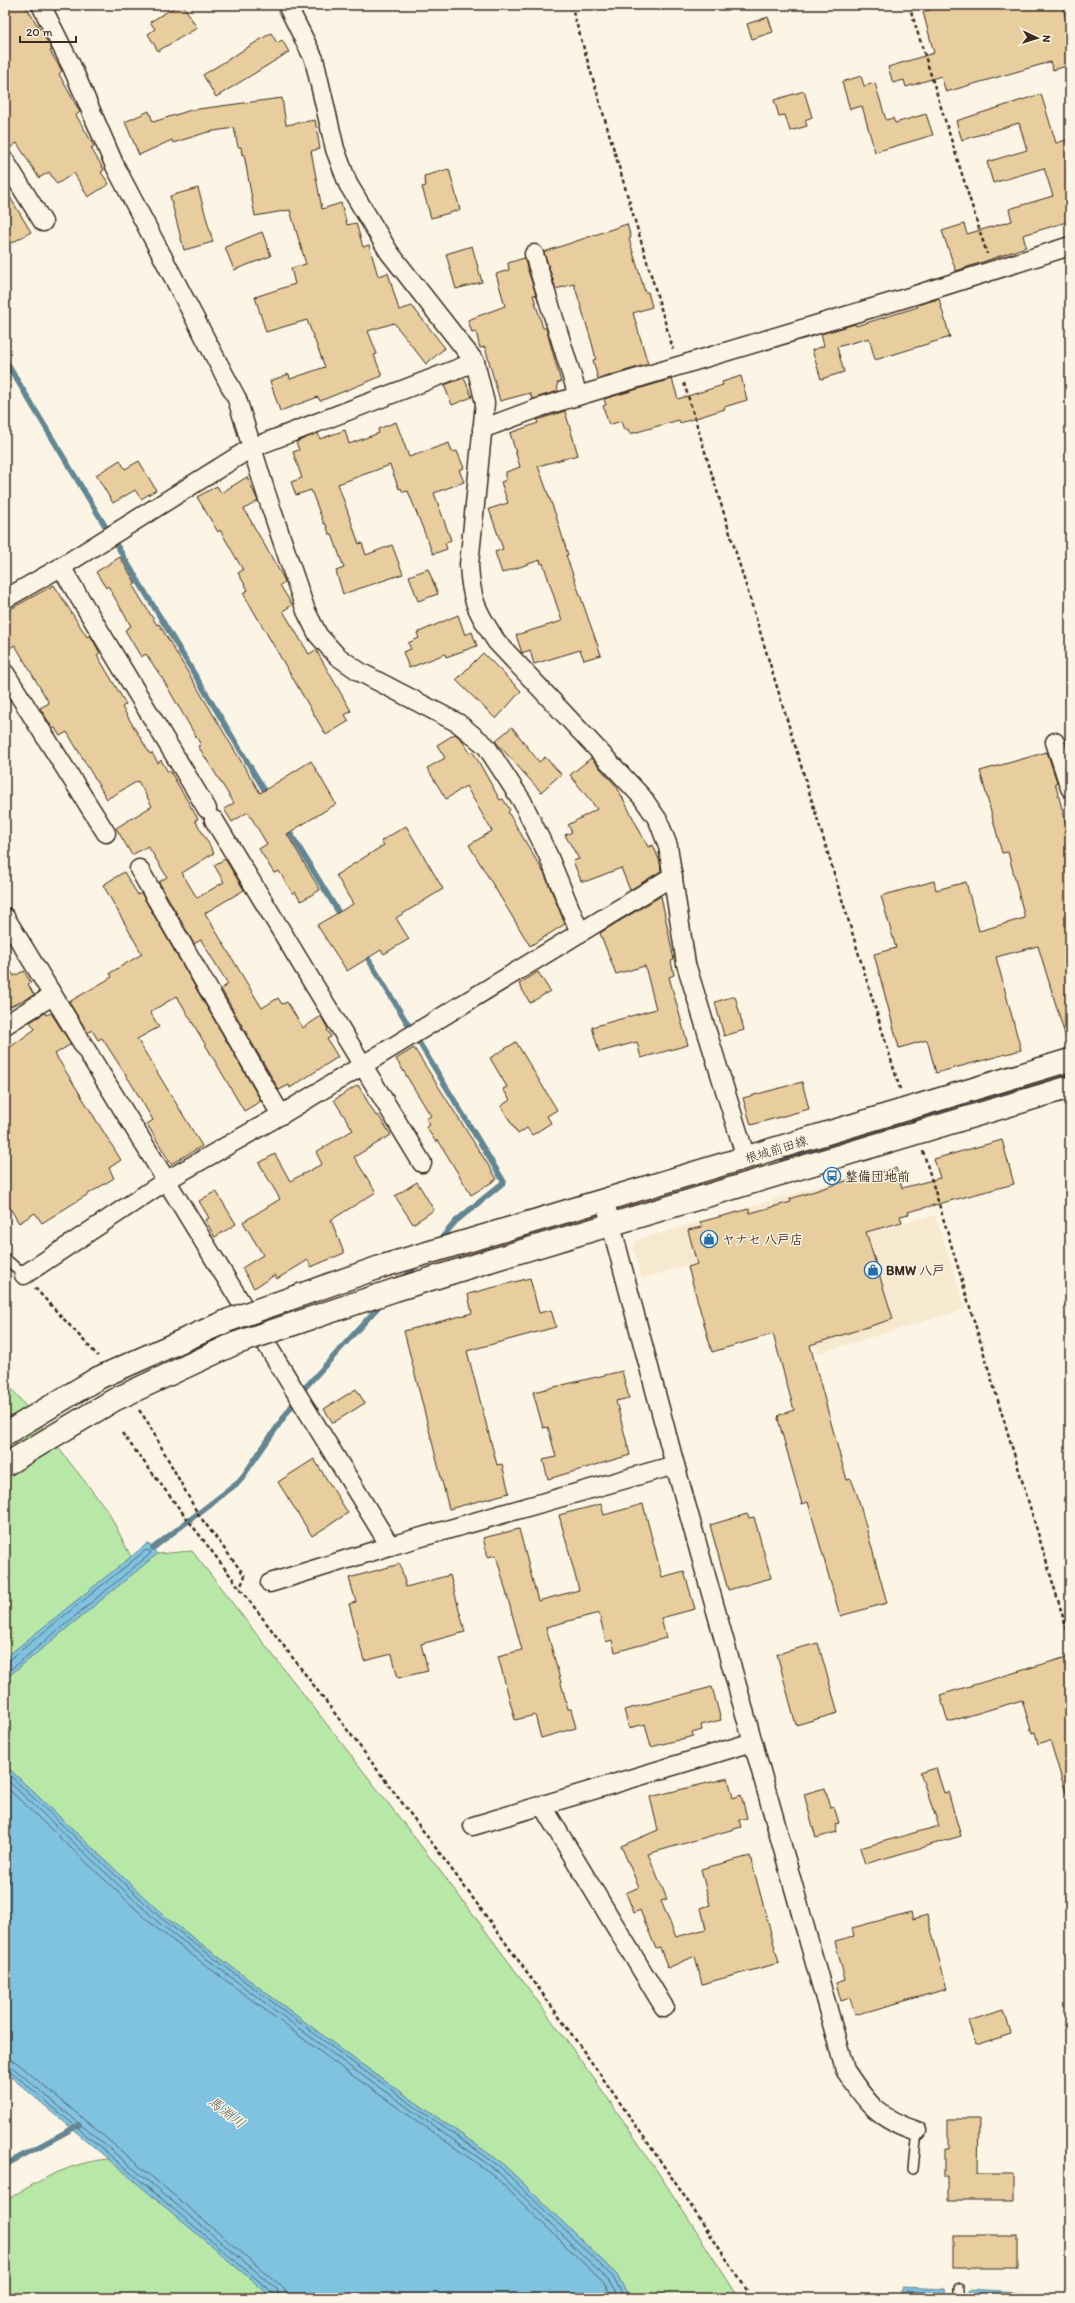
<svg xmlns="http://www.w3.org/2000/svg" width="1075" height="2303" font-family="Itim,'Klee One',sans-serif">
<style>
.built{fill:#f6e9d0}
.green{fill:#b8e8a8;stroke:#7a8963}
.water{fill:#80c3e1;stroke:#648693}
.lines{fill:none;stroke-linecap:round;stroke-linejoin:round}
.shore{stroke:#57676c;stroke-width:1}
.stream{stroke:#648693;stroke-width:5.5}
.building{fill:#e8ce9e;stroke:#3b2a1e}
.service-casing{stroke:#3b2a1e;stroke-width:12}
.minor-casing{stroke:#3b2a1e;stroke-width:21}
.tertiary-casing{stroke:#3b2a1e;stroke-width:25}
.path{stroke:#3b2a1e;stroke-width:2.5;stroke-dasharray:4 3;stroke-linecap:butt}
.service{stroke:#fcf5e5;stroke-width:9}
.minor{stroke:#fcf5e5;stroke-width:18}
.tertiary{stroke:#fcf5e5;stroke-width:22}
.tertiary-bridge-casing{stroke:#3b2a1e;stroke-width:25;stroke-linecap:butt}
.tertiary-bridge{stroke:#fcf5e5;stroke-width:22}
.labels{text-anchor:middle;stroke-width:3;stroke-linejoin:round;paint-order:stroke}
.street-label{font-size:13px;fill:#3b2a1e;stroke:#fcf5e5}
.poi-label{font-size:13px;font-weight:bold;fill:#3b2a1e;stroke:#fcf5e5;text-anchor:start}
.water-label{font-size:14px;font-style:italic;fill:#505858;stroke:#fcf5e5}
</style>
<rect width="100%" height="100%" fill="#fcf5e5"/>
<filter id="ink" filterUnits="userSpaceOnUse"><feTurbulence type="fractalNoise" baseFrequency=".025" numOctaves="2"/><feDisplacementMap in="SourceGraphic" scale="8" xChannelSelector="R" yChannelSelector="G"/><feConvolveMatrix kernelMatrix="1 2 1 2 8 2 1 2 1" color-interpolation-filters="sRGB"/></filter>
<g filter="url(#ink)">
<g class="built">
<polygon points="863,1173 881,1230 935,1215 966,1309 818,1353 772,1200"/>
<polygon points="770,1201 780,1238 642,1279 633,1248 637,1240"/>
</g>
<g class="green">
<polygon points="5,1380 108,1511 131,1557 5,1658"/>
<path d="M192,1551C322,1719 455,1885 579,2058C636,2136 687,2217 739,2298H630L616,2274L502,2163L354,2059L164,1916L5,1765V1679L157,1554Z"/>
<path d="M109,2159L273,2298H5V2201C38,2181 70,2162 109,2159Z"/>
</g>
<g class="water">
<polygon points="148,1543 157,1554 5,1679 5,1658"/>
<polygon points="5,1765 164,1916 354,2059 502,2163 616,2274 630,2298 273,2298 5,2072"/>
<polygon points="903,2287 946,2289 947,2298 898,2298"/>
<polygon points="970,2289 1035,2293 1036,2298 971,2298"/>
</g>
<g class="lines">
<g class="shore">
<polyline points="5,1661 9,1660 146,1550 151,1552 150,1554 5,1674"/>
<polyline points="5,1771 162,1919 352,2062 499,2166 612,2276 625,2298"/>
<polyline points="5,1778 159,1923 349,2066 496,2170 608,2280 619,2298"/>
<polyline points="5,1786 155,1927 346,2071 492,2174 604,2283 612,2298"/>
<polyline points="5,2058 16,2062 280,2285 285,2290 286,2298"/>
<polyline points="5,2064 12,2067 277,2289 280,2298"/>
<polyline points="5,2069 9,2070 273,2293 275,2298"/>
<polyline points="902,2298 907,2291 941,2293 943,2298"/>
<polyline points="975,2298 977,2294 1032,2298"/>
</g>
<g class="stream">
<polyline points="5,360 268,796"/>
<polyline points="286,826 342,918"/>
<polyline points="364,952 504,1182 456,1221 438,1242"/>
<polyline points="782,1162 1070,1073"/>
<polyline points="403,1280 418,1263"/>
<polyline points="153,1548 239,1482 302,1391 382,1303"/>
<polyline points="5,2165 79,2125"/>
</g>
</g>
<g class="building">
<polygon points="5,5 25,5 47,41 52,50 50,51 62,71 59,74 80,112 76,115 94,146 91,148 104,170 101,172 109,184 88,197 74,173 57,184 49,172 39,178 17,143 5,151"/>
<polygon points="178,5 183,5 197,28 158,51 148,34 155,29 150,22"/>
<polygon points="945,5 1062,5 1070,33 1070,65 1053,70 1050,62 946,92 941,76 906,87 904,80 893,83 888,67 934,53 923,12"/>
<polygon points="768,17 773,32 752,39 747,24"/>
<polygon points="271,33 277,43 282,40 289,52 216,97 203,75"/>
<polygon points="861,76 864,86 875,83 886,120 893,118 895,123 926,114 933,135 875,152 862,106 850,109 842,82"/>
<polygon points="804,91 812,117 805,120 807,126 790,131 785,115 779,116 774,100"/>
<polygon points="1041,94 1056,143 1070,139 1070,221 1023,235 1026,247 956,271 942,231 964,224 967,234 1012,221 1009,209 1053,196 1044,168 993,183 987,162 1027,150 1019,123 962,140 956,121"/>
<polygon points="282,98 286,125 315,120 320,149 311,151 322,209 341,203 347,225 356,223 363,247 369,245 378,276 388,273 399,310 412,306 445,348 426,364 394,323 368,331 377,354 374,355 382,376 320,401 318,397 280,411 270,381 289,374 290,379 325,367 307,320 266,332 255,297 295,284 291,268 306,264 290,210 255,216 244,154 242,155 241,147 238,147 234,128 208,132 173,143 172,140 139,155 125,122 149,111 153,122 191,110"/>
<polygon points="449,169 460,210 431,218 422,187 426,186 424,176"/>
<polygon points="198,188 213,242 184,250 170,196"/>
<polygon points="5,189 31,232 12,243 5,232"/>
<polygon points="627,224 631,238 629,239 645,292 648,292 652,307 633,313 648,364 598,379 593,360 596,359 592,343 574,284 556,289 544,252"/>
<polygon points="262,232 271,256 234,270 225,247"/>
<polygon points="472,246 482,282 456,289 446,254"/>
<polygon points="524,258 536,295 533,295 543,328 546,328 561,382 557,383 558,391 532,399 530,393 500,401 485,347 480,348 476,332 472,333 468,320 505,306 496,274 509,270 508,263"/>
<polygon points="939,299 950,337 875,360 869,338 837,347 844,372 821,379 812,350 824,346 821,334 855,324 856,326 918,307 917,305"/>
<polygon points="741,376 747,400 724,407 725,409 680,423 679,420 630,434 628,429 624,430 621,421 609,425 603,406 606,405 604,399 672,379 678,399 723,385 722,382"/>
<polygon points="464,378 472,397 452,405 444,385"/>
<polygon points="565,411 578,455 538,466 556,516 568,555 566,555 601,655 584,660 580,650 534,664 530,650 522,653 516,635 562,621 543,563 541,564 540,560 502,573 495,552 503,549 489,509 508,503 501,482 506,480 506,472 520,467 510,433 538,423 537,420"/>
<polygon points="396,422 409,457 449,443 452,452 457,451 464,468 459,470 464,482 434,493 451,540 445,543 447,549 433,554 408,491 403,492 401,488 399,489 390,465 338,484 359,544 362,543 366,555 392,545 403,574 343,594 336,571 344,568 332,534 329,534 326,524 324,524 311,490 296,495 291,482 302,478 293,452 299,450 296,442 318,433 320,439 345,430 349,444 379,433 378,429"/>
<polygon points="120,460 125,469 139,461 156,490 141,499 135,490 113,503 96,475"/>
<polygon points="247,477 258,501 244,509 284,579 285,582 280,585 292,605 283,611 309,654 316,650 351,711 345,715 349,721 326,735 243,593 248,590 238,573 243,570 220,530 218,532 197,497 217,486 221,493"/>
<polygon points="120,557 136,584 133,586 157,625 159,624 260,793 311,761 336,804 287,834 320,890 301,901 295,892 293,894 279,871 274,873 259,849 267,844 248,812 232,822 224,809 234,803 198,746 201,745 162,678 146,654 141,657 125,630 131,626 108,586 106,588 96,572"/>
<polygon points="428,569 438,594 418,601 409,576"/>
<polygon points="54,585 87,637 90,635 100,653 97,655 126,704 122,707 150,754 152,753 158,763 161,760 168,772 170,771 198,819 195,820 214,853 182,873 197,898 224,882 214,865 225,859 244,890 205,913 254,995 262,1008 278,998 282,1004 287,1002 303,1028 321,1016 328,1029 327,1030 331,1037 327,1039 338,1057 290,1088 289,1085 279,1090 221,989 228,984 201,940 194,944 159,882 167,877 148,846 132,855 116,828 152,806 138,781 107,799 67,732 60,736 55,728 53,729 52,727 40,708 49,703 15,645 5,651 5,612"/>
<polygon points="458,615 465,635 472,632 477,646 446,657 445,654 409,668 403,652 411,649 408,643 419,638 417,633"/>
<polygon points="483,653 521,691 496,719 456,680"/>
<polygon points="512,727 539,762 545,757 561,774 541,792 495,741"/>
<polygon points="455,734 462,740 470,753 473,752 500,800 503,799 510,810 508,812 545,875 565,924 530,946 469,845 492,831 481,812 466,786 446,799 427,768 445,758 437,745"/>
<polygon points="1047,752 1057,782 1055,783 1070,838 1070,1037 1066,1038 1038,946 996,957 1021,1050 936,1073 927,1040 899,1048 874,954 896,948 881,896 934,881 936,890 966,882 979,931 1025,918 1008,852 1002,853 980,771"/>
<polygon points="591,758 617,787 648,847 653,845 660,862 661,871 630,890 621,868 587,881 581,881 573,861 579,859 565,835 572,832 568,825 597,809 570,775"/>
<polygon points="406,826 443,889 396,918 409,939 384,954 381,950 347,971 317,925 353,904 336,875 384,845 381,841"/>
<polygon points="124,872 138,895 141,893 261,1101 244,1111 177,996 150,1012 159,1027 137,1039 202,1146 171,1164 147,1124 153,1120 131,1083 102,1038 98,1040 92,1030 88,1033 69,1002 112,977 110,973 142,954 103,885"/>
<polygon points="661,896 674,960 671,961 674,975 669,977 688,1045 641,1058 637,1042 599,1052 592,1027 656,1009 645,966 616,974 600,933"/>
<polygon points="5,961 14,976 24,971 31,983 28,984 34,995 5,1009"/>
<polygon points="538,972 550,991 530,1003 519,984"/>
<polygon points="735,996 744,1030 724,1036 715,1002"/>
<polygon points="45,1013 46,1015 51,1013 71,1044 55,1054 121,1160 109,1168 114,1178 42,1223 35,1213 19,1223 5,1200 5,1051 35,1029 30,1022"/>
<polygon points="516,1042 557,1110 547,1116 551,1123 532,1135 527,1128 518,1134 501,1106 510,1100 503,1089 507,1087 490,1058"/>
<polygon points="414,1048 497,1179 471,1195 438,1140 436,1142 426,1127 430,1125 426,1119 431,1116 396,1059"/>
<polygon points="802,1082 809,1109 751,1125 743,1098"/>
<polygon points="358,1085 376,1116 378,1115 391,1135 354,1157 376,1192 331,1220 344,1253 311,1267 308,1260 277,1279 275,1275 254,1288 242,1268 263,1255 243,1222 280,1199 259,1163 275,1154 290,1181 322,1164 316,1152 353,1130 334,1100"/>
<polygon points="1002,1140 1014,1184 908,1212 909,1214 900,1216 902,1222 866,1232 893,1319 810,1345 840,1456 847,1480 851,1479 857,1494 887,1603 840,1616 808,1502 802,1504 778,1419 779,1415 794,1410 773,1334 712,1352 688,1267 697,1264 688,1230 702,1227 700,1222 749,1209 750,1213 791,1202 790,1199 849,1180 896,1168 902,1188 940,1178 934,1159"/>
<polygon points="417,1182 434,1210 413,1224 395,1196"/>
<polygon points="216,1191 236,1224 215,1237 205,1220 209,1218 199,1201"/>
<polygon points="530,1278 539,1313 551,1310 556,1327 467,1351 497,1465 502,1464 509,1493 449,1509 404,1331 472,1313 468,1294"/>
<polygon points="622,1371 629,1398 616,1401 630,1455 548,1479 543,1460 556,1457 548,1427 543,1428 533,1392"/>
<polygon points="356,1389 365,1403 333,1423 324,1409"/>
<polygon points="314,1459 348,1513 312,1536 278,1482"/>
<polygon points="601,1504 604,1515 643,1504 662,1577 684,1571 695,1609 661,1618 666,1638 615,1652 612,1640 606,1642 599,1613 546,1627 568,1709 571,1709 576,1728 541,1738 535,1715 515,1720 498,1656 522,1650 496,1555 488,1557 483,1538 519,1529 538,1601 579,1590 559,1515"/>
<polygon points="747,1514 749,1518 754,1517 771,1578 728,1590 710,1525"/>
<polygon points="400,1564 406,1587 450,1575 465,1632 421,1644 428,1671 398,1678 392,1654 364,1661 349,1604 356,1602 349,1578"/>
<polygon points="818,1643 838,1713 796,1725 777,1654"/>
<polygon points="1070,1656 1070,1792 1066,1793 1050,1740 1038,1744 1035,1732 1032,1733 1022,1700 948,1722 940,1695"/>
<polygon points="712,1687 721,1720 701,1725 702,1730 692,1733 693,1736 651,1747 645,1724 629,1728 624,1710"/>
<polygon points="936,1768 944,1793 948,1792 961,1836 865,1864 860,1848 939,1826 920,1773"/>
<polygon points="728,1778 733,1798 741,1795 747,1818 739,1820 741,1827 648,1854 667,1899 661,1901 676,1937 706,1929 701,1908 710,1905 701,1869 750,1856 779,1963 702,1984 695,1956 668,1968 660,1948 656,1949 640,1910 634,1913 626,1893 639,1887 621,1846 658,1830 650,1797"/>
<polygon points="825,1788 830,1808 834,1807 839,1823 835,1824 837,1832 816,1838 804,1794"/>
<polygon points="911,1912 913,1919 927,1915 947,1989 855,2015 850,1998 841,2001 836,1983 845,1980 835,1941 854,1936 852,1928"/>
<polygon points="1004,2010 1011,2034 976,2045 968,2021"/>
<polygon points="948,2119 979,2119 978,2173 1014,2173 1014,2200 948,2200 948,2178 944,2178 944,2149 948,2149"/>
<rect x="953" y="2236" width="65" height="32"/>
</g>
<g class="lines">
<defs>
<g id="service">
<polyline points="5,1258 24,1275"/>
<polyline points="913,2169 917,2131"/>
<polyline points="960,2288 960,2298"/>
</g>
<g id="minor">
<polyline points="41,5 72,67 115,166 237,399 266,493 306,611 318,635 337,656 360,672 458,723 486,746 522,801 548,855 580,933"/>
<path d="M287,5L314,59L335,149L348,184L389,252L475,362L485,403L469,565C471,601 477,611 496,641L642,797L658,820L668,846L686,964L746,1158"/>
<polyline points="5,161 43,222"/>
<polyline points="534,254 578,396"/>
<polyline points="482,429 541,407 909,297 1070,246"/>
<polyline points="61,567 207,809"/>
<polyline points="5,599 61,567 251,448 475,362"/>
<polyline points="5,673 106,833"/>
<polyline points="1055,742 1070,788"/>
<polyline points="214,820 422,1163"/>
<polyline points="139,869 281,1115"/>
<polyline points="5,917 390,1546"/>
<polyline points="5,1025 52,996"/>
<path d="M605,1202L675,1465L845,2070C868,2104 876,2117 917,2131"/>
<polyline points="24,1275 167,1180 281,1115 673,876"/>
<polyline points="270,1583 390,1546 675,1465"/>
<polyline points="542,1805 664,2007"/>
<polyline points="473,1826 753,1742"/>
</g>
<g id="tertiary">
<polyline points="481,1237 1070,1060"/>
<polyline points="489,1261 1070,1087"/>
</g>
</defs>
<use href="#service" class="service-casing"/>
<use href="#minor" class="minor-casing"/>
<use href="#tertiary" class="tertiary-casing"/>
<g class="path">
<polyline points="571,5 673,349"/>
<polyline points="909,5 987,254"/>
<polyline points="684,383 900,1089"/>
<polyline points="923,1151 1070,1640"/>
<polyline points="35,1288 98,1356"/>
<polyline points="139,1410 147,1421 198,1514 245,1576 240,1588"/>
<path d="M122,1433C337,1717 558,2000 752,2298"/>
</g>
<use href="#service" class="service"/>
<use href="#minor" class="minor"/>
<use href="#tertiary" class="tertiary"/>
<defs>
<g id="tertiary-bridge">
<polyline points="5,1434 98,1378 229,1320 383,1266 481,1237"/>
<polyline points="5,1465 114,1400 234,1344 395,1290 489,1261"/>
</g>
</defs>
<use href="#tertiary-bridge" class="tertiary-bridge-casing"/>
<use href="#tertiary-bridge" class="tertiary-bridge"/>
</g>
</g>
<defs>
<symbol id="bus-ring" viewBox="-11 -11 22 22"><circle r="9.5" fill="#fcf5e5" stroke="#1f6fb2" stroke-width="1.5"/><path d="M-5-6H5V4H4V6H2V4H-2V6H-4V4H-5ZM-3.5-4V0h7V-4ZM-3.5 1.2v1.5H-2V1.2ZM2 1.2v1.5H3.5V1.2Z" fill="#1f6fb2"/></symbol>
<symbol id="shop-ring" viewBox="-11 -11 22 22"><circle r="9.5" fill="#fcf5e5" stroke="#1f6fb2" stroke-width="1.5"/><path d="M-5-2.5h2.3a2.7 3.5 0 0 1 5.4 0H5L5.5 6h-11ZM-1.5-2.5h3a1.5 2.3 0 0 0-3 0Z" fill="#1f6fb2"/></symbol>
</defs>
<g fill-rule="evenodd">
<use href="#bus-ring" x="822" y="1166" width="20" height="20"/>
<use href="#shop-ring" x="699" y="1229" width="20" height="20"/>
<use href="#shop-ring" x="863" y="1260" width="20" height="20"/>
</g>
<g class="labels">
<g class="street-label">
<text transform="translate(776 1149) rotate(-17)" y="5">根城前田線</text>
</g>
<g class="poi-label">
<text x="845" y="1181">整備団地前</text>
<text x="722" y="1244">ヤナセ 八戸店</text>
<text x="886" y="1275">BMW 八戸</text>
</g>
<g class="water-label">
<text transform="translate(227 2112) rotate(38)" y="5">馬淵川</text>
</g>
</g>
<rect width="1075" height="2303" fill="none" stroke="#fcf5e5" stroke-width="20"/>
<rect x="10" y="10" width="1055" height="2283" fill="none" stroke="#3b2a1e" stroke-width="1.5" filter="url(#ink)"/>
<g transform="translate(1037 38) rotate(94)" stroke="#fcf5e5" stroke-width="3" paint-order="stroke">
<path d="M0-3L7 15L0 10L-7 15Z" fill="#3b2a1e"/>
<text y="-6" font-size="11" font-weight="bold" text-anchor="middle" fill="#3b2a1e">N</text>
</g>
<path d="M20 36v6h56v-6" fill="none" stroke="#3b2a1e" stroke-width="2"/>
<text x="26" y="36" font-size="12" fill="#3b2a1e" stroke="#fcf5e5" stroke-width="3" paint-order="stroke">20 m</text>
</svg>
